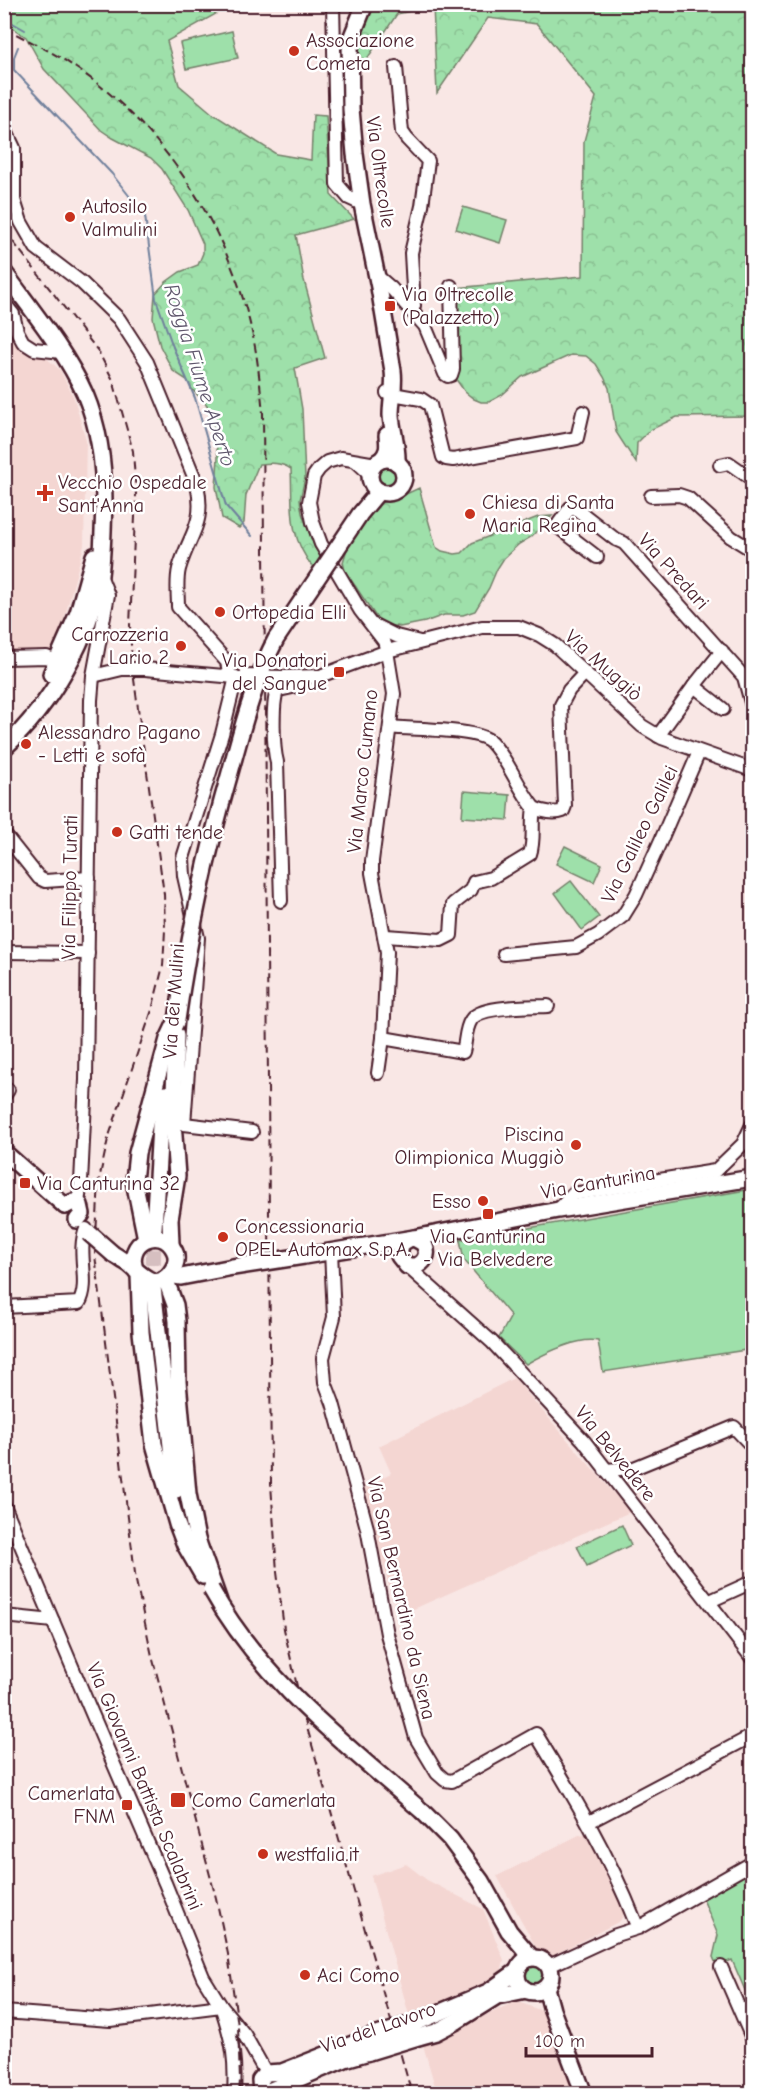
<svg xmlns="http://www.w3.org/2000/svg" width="757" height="2098" font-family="'Comic Neue',sans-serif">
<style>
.built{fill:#f4d6d2}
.green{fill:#9ee0aa;stroke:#74806a;stroke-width:1.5}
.forest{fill:url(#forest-crowns);stroke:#74806a;stroke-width:1.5}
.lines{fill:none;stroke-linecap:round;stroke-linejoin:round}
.stream{stroke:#70809c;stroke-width:2}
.major-tunnel{stroke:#d6bfc0;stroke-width:15;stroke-dasharray:15 8;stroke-linecap:butt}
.minor-casing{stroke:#4a1f2b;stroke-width:16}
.major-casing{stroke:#4a1f2b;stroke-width:20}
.minor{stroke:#fff;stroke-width:12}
.major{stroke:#fff;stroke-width:15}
.rail{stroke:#4a1f2b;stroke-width:2;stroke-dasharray:9 4.5;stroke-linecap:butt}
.minor-bridge-casing{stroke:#4a1f2b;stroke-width:16;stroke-linecap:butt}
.major-bridge-casing{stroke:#4a1f2b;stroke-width:20;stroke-linecap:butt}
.minor-bridge{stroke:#fff;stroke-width:12}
.major-bridge{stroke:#fff;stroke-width:15}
.poi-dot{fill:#c8321e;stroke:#fff;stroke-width:2}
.labels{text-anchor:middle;stroke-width:5;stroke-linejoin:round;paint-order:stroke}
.poi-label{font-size:20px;fill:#4a1f2b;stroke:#fff;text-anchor:start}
.street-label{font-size:20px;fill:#4a1f2b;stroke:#fff}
.water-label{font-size:21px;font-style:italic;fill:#60576d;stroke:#fff}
</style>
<defs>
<pattern id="forest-crowns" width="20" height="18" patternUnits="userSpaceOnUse" patternTransform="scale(1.5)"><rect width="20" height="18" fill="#9ee0aa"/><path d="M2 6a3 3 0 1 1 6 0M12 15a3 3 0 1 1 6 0" fill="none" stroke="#8ac092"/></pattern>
</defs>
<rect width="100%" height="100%" fill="#f9e7e5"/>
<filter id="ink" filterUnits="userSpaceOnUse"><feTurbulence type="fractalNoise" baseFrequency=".0167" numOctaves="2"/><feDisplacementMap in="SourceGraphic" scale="12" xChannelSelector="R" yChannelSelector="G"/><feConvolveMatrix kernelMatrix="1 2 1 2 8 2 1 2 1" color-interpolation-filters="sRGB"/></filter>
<g filter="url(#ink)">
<g class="built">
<polygon points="4,313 8,318 14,339 20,346 45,357 60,370 74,398 86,441 84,545 64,620 67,629 56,652 5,653"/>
<polygon points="514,1378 630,1512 398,1616 361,1488 391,1473 379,1446"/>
<polygon points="585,1834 624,1906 625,1912 620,1921 554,1955 543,1953 537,1949 497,1876 579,1835"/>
<polygon points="406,1864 427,1880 483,1909 504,1960 500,1976 410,2019 371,1876"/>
<polygon points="516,2001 542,2011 552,2020 579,2093 437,2093 423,2045"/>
</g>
<g class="green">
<polygon points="232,31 238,58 186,69 180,43"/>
<polygon points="463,207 507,220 500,243 456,229"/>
<circle cx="387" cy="476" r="10"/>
<polygon points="464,791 510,795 508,820 462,817"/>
<polygon points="565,846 602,864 594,882 556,864"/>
<polygon points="571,881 599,917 582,930 555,893"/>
<path d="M752,1189V1349L603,1372L598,1341C578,1337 544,1354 526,1364L499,1338L511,1316L464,1260L460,1240Z"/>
<polygon points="622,1525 631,1545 587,1566 577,1546"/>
<polygon points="752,1870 752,1992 747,1995 732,1960 717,1966 713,1957 718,1935 703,1899"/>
<circle cx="534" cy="1975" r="11"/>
</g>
<g class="forest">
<path d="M5,5H227L223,10L167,41L179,85L213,114L276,154L311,160L313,115L326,116L331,195L354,219L296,235L304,280L325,358L295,368L302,409L305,478L300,500L302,513L315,548L322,556L314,569C287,534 293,510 291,469C280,462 271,463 259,464L246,495L244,523L239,528L222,518L216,487L218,457L214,427L209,412L207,405L191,388L187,380L173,371L160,346L153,318L155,294L166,282L180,272L198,265L203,253V244L188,210L162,169L151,158L113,138L101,130L44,69L26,37L5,23Z"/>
<polygon points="372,5 752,5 752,416 677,417 650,430 637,443 636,463 616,432 609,388 604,377 596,364 586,356 571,355 522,377 502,395 489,402 481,402 474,399 465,392 455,378 455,288 583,276 584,141 596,97 537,24 488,18 437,93 433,6 397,14 365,62 355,50"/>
<polygon points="419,488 436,547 442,551 455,554 462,553 472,543 538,517 552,516 531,537 519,544 504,558 497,569 489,588 475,611 463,615 444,615 425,622 400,627 387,625 376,617 345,571 343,562 349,542 379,503 393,500"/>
</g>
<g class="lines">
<g class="stream">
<polyline points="4,18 25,30"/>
<polyline points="18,47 14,57 14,70 112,174 145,216 156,299 173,347 195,398 226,506 252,536"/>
</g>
<polyline class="major-tunnel" points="153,1287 154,1228"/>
<defs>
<g id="minor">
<polyline points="333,4 337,184 349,198 362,204"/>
<polyline points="396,67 402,132 407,139 428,161 422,206 411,253 414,306 411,309"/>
<path d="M4,127L14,148V200L21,222L36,248L82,283L119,319L147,362L197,484C206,525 189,534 179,569C176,581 178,595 178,607L227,662L230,676"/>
<polyline points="377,276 391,288 425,326 445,374 448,376 451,375 453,369 451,286"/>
<polyline points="4,303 13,314 17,331 23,342 34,349 62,352"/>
<polyline points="387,393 421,399 430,405 443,457 446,459 453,460 577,438 583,412"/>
<polyline points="356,461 370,474"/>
<polyline points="376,464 341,458 327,462 319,469 314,476 309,502 313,522 321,544 360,610 384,641 387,651 394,694 372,861 372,873 387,952 383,1038 378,1073"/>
<polyline points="720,465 729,463 752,479"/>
<polyline points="651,496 679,495 688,498 731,537 752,550"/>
<polyline points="597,557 558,527 559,523 570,508 575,508 615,539 624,543 744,677 752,706"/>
<polyline points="374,625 396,636 420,642"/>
<polyline points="4,658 47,657 57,662"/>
<polyline points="145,669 235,677"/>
<polyline points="93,676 122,669"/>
<polyline points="236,677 222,734 183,858 184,876 198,938 184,1124 252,1132"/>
<polyline points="284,677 320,676 387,651 482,627 519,627 539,635 555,645 642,726 662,738 752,770"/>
<polyline points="694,686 723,709"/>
<path d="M390,727C412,730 478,728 491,742C509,761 518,788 534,808C542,812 555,814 563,811L565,806L561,705L569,690L585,673"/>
<polyline points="658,736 694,686 722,651"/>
<polyline points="4,834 39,878 45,881 89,878"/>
<path d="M281,901L277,762C273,748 272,704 277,691C288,685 296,692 299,677"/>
<path d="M386,936L441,940L451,935L453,904L471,890L474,882L491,878L530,854C535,840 531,823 534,808"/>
<polyline points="4,952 88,953"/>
<polyline points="504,954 576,947 598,935 623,916 636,895 661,840 699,752"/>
<path d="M383,1038L463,1052C466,1041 465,1029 471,1020C480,1005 531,1007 548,1006"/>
<polyline points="4,1086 8,1090 4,1096"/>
<polyline points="78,1203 81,1182 86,1080 91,700 93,676 108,595 100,575"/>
<polyline points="558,1210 573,1194 715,1171 743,1144 752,1125"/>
<path d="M331,1251L334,1317L323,1358L325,1382L333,1403L367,1528L387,1634L416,1738L437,1773L445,1780L452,1781L536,1734C573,1795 609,1855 635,1921"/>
<polyline points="407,1266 492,1342 584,1441 752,1658"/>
<path d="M4,1307L79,1303C91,1283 76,1253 86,1229"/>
<polyline points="605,1470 634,1468 734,1427 752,1446"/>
<polyline points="4,1505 90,1709 165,1883 203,1977 221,2006 244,2034 266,2073"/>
<polyline points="710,1601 752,1582"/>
<polyline points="4,1616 53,1621"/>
<polyline points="589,1822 752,1736"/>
<polyline points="549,1966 616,1935 638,1928 752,1863"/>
<polyline points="721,1967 752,2038"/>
<polyline points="741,2011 752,2006"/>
<polyline points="4,2012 110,2020 221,2006"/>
<path d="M223,2012C233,2043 236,2061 234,2094"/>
</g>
<g id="major">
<path d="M365,4L350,41L351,109L355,154L362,204L379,287L393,371C395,386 391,400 391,415C392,431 398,446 397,463"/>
<path d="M4,272C33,312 65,350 85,394C99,427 104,466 104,502C103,526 103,551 100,575C91,637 50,706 4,748"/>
<circle cx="387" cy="476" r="17"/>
<path d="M381,460C389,452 388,446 387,435"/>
<polyline points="336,550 360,514 379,491"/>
<polyline points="51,674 78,613 94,556"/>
<polyline points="4,1152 65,1206"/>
<polyline points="65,1206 73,1202 80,1205 82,1214 77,1220"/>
<polyline points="154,1228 160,1126 165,1094"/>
<polyline points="146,1239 134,1181 137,1153 168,1039 177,1020"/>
<path d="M407,1240L401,1244L399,1256L407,1266H417C427,1260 429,1252 423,1243L414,1238"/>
<polyline points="171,1244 170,1219 177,1176 173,1122 176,1035"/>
<path d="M113,1254C118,1257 124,1261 129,1264C141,1274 157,1293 171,1272C176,1265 178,1257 174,1250C161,1224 123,1242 136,1271"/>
<polyline points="304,1256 414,1238 558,1210 752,1178"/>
<polyline points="139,1275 141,1332 154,1444 177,1524 185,1545 203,1576"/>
<polyline points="169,1275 181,1277 233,1267"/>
<polyline points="165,1278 175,1305 177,1321 178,1382 188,1494 197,1539 219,1601"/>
<polyline points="153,1287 176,1490"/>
<polyline points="423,1812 450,1839 481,1881 509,1931 531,1957"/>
<circle cx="534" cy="1975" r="17"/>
<polyline points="546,1988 552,2010 584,2094"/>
<polyline points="415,2023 488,1992 516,1972"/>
<polyline points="418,2037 436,2032 457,2021 497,1996 526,1990"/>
<polyline points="269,2091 345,2059 369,2052"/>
<polyline points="261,2094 260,2080 266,2073 282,2072 368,2038"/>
</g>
</defs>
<use href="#minor" class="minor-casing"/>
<use href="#major" class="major-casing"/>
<use href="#minor" class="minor"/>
<use href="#major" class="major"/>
<g class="rail">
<path d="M4,28C29,41 54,52 76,68C163,127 227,226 251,328C258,356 260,385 263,413L271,1484L277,1572L284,1629L304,1717L412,2094"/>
<polyline points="4,230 98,351 113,380 133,451 136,495 130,625 132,665 164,894 165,930 163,966 152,1010 108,1139 99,1180 95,1255 136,1581 152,1656 216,1898 228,1954 238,2026 240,2080 239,2094"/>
</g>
<defs>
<g id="minor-bridge">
<polyline points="122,669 145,669"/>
<polyline points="245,676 284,677"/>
</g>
<g id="major-bridge">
<path d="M177,1020C189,935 207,852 231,769C243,725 255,679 276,639L336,550"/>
<polyline points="89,1233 113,1254"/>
<polyline points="233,1267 304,1256"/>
<path d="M211,1589C261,1680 346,1744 423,1812"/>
<polyline points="368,2038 415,2023"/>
<polyline points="369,2052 418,2037"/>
</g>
</defs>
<use href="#minor-bridge" class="minor-bridge-casing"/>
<use href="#major-bridge" class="major-bridge-casing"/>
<use href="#minor-bridge" class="minor-bridge"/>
<use href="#major-bridge" class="major-bridge"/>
</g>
</g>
<g class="poi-dot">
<circle cx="294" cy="51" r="6"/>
<circle cx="70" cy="217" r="6"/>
<rect x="384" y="300" width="12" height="12" rx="3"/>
<path d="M42 484h6v6h6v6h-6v6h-6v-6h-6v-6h6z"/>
<circle cx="470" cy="514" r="6"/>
<circle cx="220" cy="612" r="6"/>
<circle cx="181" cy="646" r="6"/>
<rect x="333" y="666" width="12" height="12" rx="3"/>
<circle cx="26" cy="744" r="6"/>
<circle cx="117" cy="832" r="6"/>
<circle cx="576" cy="1145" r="6"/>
<rect x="19" y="1177" width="12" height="12" rx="3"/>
<circle cx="483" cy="1201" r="6"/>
<rect x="482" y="1208" width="12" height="12" rx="3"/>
<circle cx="223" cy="1237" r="6"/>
<rect x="170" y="1792" width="16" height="16" rx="3"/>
<rect x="121" y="1799" width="12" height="12" rx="3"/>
<circle cx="263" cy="1854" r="6"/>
<circle cx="305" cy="1975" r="6"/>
</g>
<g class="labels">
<g class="poi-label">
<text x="306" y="47">Associazione<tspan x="306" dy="23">Cometa</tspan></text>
<text x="82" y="213">Autosilo<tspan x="82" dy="23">Valmulini</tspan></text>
<text x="402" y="301">Via Oltrecolle<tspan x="402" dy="23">(Palazzetto)</tspan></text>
<text x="58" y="489">Vecchio Ospedale<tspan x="58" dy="23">Sant'Anna</tspan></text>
<text x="482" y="509">Chiesa di Santa<tspan x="482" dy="23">Maria Regina</tspan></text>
<text x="232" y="619">Ortopedia Elli</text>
<text x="169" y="641" text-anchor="end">Carrozzeria<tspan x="169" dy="23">Lario 2</tspan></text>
<text x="327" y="667" text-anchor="end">Via Donatori<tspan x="327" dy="23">del Sangue</tspan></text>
<text x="38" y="739">Alessandro Pagano<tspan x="38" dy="23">- Letti e sofà</tspan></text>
<text x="129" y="839">Gatti tende</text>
<text x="564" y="1141" text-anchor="end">Piscina<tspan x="564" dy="23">Olimpionica Muggiò</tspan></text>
<text x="37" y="1190">Via Canturina 32</text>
<text x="471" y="1208" text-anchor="end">Esso</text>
<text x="235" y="1233">Concessionaria<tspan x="235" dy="23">OPEL Automax S.p.A.</tspan></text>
<text x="488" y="1243" text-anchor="middle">Via Canturina<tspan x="488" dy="23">- Via Belvedere</tspan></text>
<text x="115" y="1800" text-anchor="end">Camerlata<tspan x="115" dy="23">FNM</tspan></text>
<text x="192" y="1807">Como Camerlata</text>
<text x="275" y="1861">westfalia.it</text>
<text x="317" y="1982">Aci Como</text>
</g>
<g class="street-label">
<text transform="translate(381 172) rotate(82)" y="7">Via Oltrecolle</text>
<text transform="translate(674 571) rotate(48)" y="7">Via Predari</text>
<text transform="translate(604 665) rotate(42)" y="7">Via Muggiò</text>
<text transform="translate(362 771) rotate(-84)" y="7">Via Marco Cumano</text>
<text transform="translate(639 834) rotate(-64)" y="7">Via Galileo Galilei</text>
<text transform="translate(69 887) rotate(-89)" y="7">Via Filippo Turati</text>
<text transform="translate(173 1001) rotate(-86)" y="7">Via dei Mulini</text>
<text transform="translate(598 1182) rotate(-10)" y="7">Via Canturina</text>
<text transform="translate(616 1453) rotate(51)" y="7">Via Belvedere</text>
<text transform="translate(402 1598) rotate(77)" y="7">Via San Bernardino da Siena</text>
<text transform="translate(145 1786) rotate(67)" y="7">Via Giovanni Battista Scalabrini</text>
<text transform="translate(378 2027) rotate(-19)" y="7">Via del Lavoro</text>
</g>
<g class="water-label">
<text transform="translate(200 375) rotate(72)" y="7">Roggia Fiume Aperto</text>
</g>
</g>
<rect width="757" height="2098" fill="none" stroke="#fff" stroke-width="24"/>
<rect x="12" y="12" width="733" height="2074" fill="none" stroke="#4a1f2b" stroke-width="2" filter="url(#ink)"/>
<path d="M526 2047v9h126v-9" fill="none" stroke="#4a1f2b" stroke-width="3"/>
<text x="535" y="2047" font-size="18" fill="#4a1f2b" stroke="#ffffff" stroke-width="4.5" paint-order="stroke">100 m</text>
</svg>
